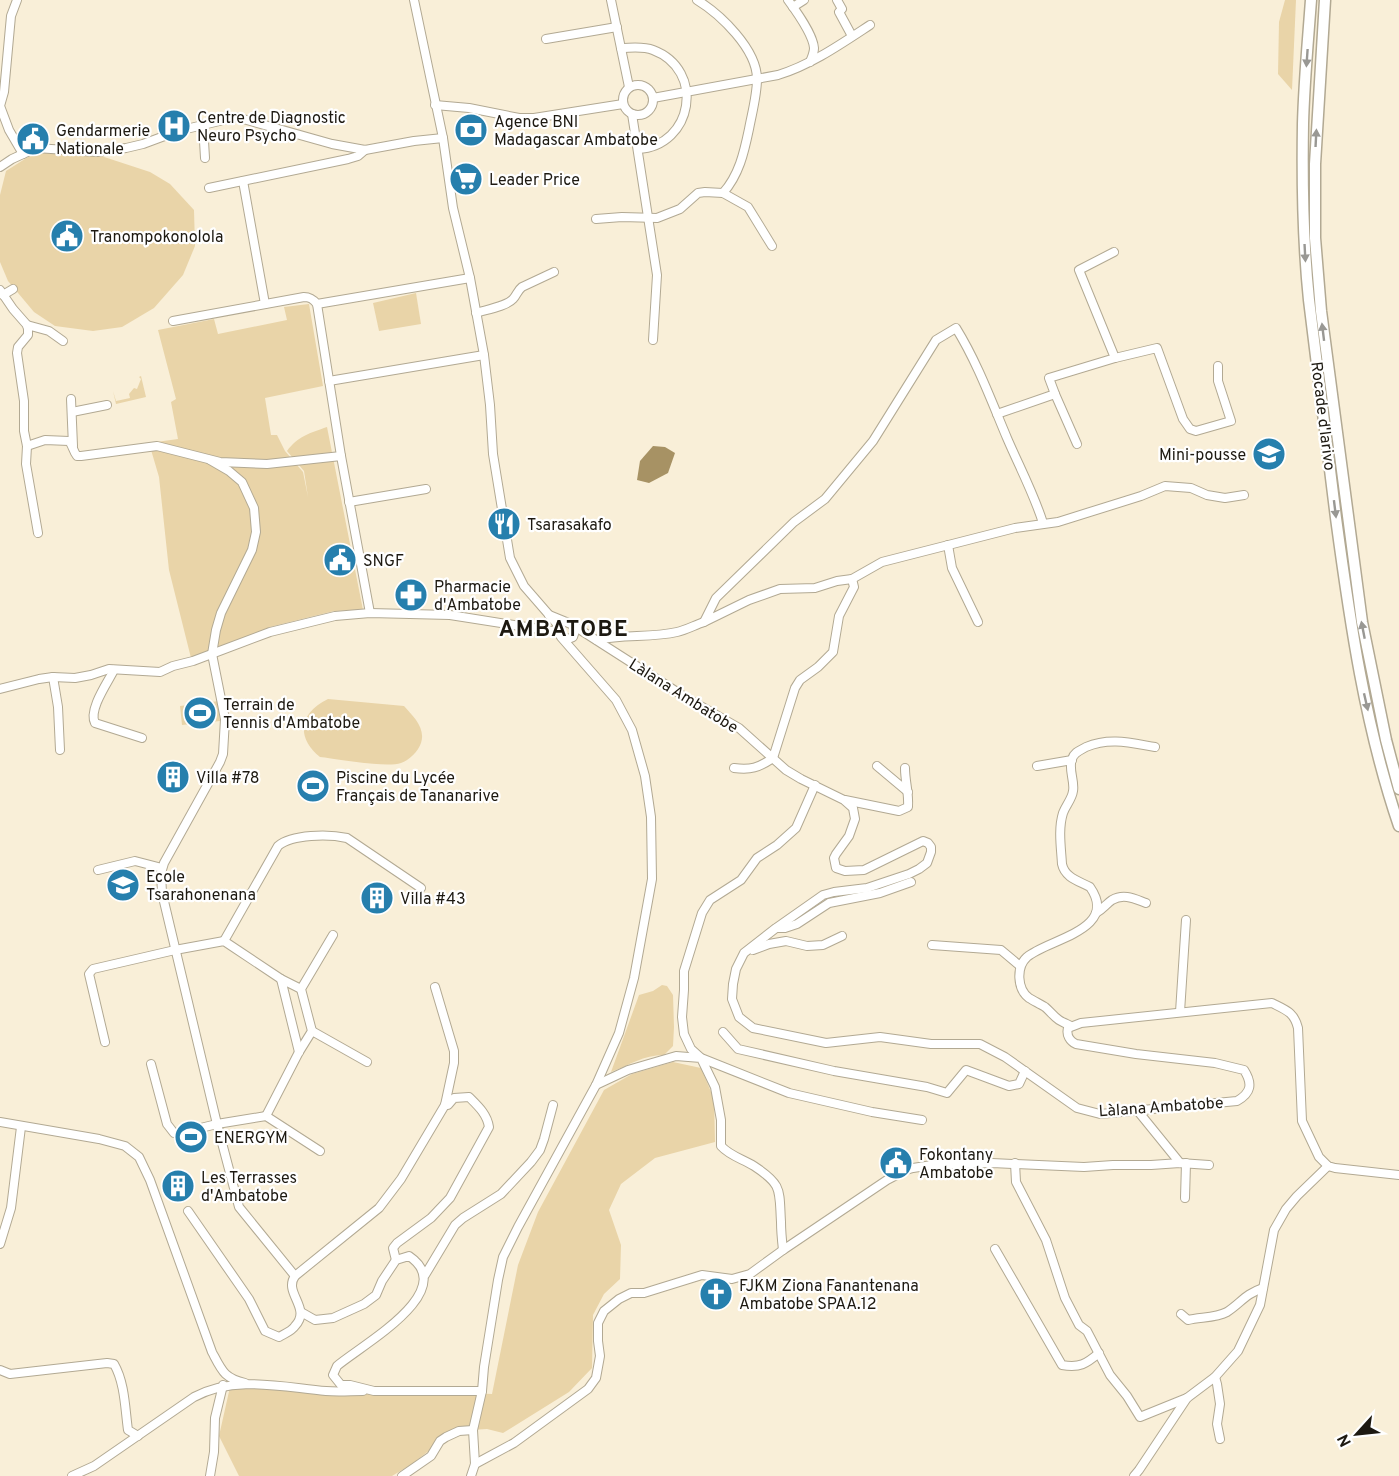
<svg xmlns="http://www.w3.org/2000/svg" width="1399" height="1476" font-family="Overpass,sans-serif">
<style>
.green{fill:#e9d4a8}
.water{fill:#a79264}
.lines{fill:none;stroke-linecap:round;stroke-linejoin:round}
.minor-casing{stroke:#b2a993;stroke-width:10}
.major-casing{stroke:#b2a993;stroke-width:13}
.minor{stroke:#fff;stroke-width:8}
.major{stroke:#fff;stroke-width:10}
.oneway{fill:#999894}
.labels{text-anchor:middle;stroke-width:4.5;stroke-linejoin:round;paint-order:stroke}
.poi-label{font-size:16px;fill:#1d1911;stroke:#fff;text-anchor:start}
.street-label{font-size:16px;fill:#1d1911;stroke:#fff}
.district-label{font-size:22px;font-weight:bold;letter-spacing:1.5px;fill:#1d1911;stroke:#fff}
</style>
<rect width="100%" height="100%" fill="#f9efd8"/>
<g class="green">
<polygon points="1285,0 1296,0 1292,90 1278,74 1279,22"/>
<polygon points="57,150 92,153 150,172 170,184 194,210 195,246 183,275 154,308 122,327 93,331 55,326 34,312 8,281 0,262 0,195 6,171 28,157"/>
<polygon points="416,293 421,324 379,331 373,303"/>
<path d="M309,304L323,386L265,398L271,435H277L285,451L303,472L308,497L304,471L287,451C298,436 310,433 327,427L363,610L334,611L270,627L218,650L191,658L169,570L159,477L149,443L178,439L171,402L176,399L158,330L214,319L218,334L287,320L284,307Z"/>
<polygon points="141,376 146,397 116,404 113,391 116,401 130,398 129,394 134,388 137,389 141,379 139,377"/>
<path d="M328,699L404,706C413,716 426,728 421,743C418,752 409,760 401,763C386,768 338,759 320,757C295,737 300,712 328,699Z"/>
<polygon points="219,701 220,721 182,725 180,706"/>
<path d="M662,985L667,986L673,995L674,1027L673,1046L664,1055C643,1055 630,1065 611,1072L639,995L653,991Z"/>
<polygon points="673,1062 701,1068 714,1099 715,1142 655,1158 621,1184 609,1210 621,1245 620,1279 604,1294 593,1315 592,1368 569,1392 503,1433 487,1429 454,1431 412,1464 392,1476 239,1476 219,1436 230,1387 413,1391 492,1394 518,1265 538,1212 604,1090 632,1074"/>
</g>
<g class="water">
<polygon points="653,446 665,447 675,453 668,473 649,483 637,480 640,461"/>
<polygon points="298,777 329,779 328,795 297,793"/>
</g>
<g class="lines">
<defs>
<g id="minor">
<polyline points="17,0 11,16 4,92 0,106 9,130 23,154"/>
<polyline points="414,0 443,138 453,208 470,278 484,355 490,405 493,454 510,558 524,586 557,624 559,627 558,632 561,637 616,700 632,730 645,776 651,817 652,879 634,978 619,1033 596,1085 518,1227 503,1257 498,1280 484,1367 482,1391 473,1430 475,1464 471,1476"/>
<polyline points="611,0 629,87"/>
<path d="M697,0C720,14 757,49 757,79C757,95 752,113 749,129C744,153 739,175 723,193"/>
<path d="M788,0C796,11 813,34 814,48C814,53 812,57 810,62"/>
<polyline points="837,0 842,9 839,12 852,36"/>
<polyline points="793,7 804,0"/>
<polyline points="546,39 617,27"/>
<path d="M621,48C631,48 643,46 653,50C706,70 693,146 638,149"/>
<circle cx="638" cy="100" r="15"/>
<path d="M653,98L778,75C811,65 841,44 870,25"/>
<polyline points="435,105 469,108 519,118 534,118 623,104"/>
<polyline points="632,114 657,275 653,340"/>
<polyline points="203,124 205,158"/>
<polyline points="0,167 12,159 36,148 97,152 126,148 143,144 178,131 236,117 332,144 365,150 414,141 443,138"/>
<polyline points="243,181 265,304"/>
<polyline points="209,188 348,159 358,156 365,150"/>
<polyline points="596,219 622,217 657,218 680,209 698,193 705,192 723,193 748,207 772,246"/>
<polyline points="0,290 13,309 27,325 28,329 28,335 18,347 17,353 24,401 24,431 27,446 26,464 38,533"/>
<polyline points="3,295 13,289"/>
<polyline points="317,304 470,278"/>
<path d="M476,313C485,310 507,306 513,299C517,295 517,291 522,287L554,272"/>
<path d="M173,321L304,297C310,297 313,299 317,304L341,456"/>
<polyline points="27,325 49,331 63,341"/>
<polyline points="1115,358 1157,348 1183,419 1190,429 1196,431 1231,421 1218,381 1218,366"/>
<polyline points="329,381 484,355"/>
<polyline points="1055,394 1077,444"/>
<polyline points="71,399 73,446"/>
<polyline points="72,412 107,405"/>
<polyline points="997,414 1055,394 1049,378 1115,358 1079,270 1114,252"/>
<path d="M27,446L45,440L69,441C73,446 73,451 77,456H81L157,446L220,462L267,464L341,456L370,613"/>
<polyline points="210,460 229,471 242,482 254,508 256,532 252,550 221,613 216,630 212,654 225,719 223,754 220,762 164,863 161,873 162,893 217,1124 239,1207 295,1276"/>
<polyline points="349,502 426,489"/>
<path d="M1043,523C1034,494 1019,466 1007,438C991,400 977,362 956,328L936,340L873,441L825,499L794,522L716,598L704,622L749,600L780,589L815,588L837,581L852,579L882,562L1015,528L1058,522L1141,496L1165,486L1191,488L1207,495L1225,498L1244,495"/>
<polyline points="948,545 952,568 978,622"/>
<path d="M549,615L571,624L685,697L739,728L786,770L801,779L844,800L853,808L855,819L849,836L836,854L834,858L836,868L845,871L864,870L923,841L928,843L931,847V852L927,863L919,869L909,874L867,888L834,892L823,895L776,928L744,953L736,969L733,984L732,999L739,1017L753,1028L826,1043L880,1037L931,1044H980L1005,1057L1077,1108L1100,1114L1237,1101C1251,1093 1253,1084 1244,1070L1215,1063L1136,1054L1076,1044C1070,1041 1066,1035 1068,1028L1081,1023L1272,1003C1286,1010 1294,1012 1298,1028L1302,1121L1319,1157L1328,1166L1335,1168L1399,1175"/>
<polyline points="563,638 568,639 573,637 575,631 573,626"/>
<path d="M597,640C623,634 651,638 677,632C686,630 695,625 704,622"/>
<path d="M114,670C108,682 88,710 95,723L142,738"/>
<polyline points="53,677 58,707 60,750"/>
<polyline points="0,689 39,679 53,677 75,678 91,675 109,669 160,672 173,666 193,661 270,632 335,616 370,613 450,615 558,632"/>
<polyline points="877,766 908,792"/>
<polyline points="1037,766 1072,760"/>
<path d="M734,768C751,770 758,768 773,758L795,688L800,680L818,667L833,652L839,616L854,587L852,579"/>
<polyline points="815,785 796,828 777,845 757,858 741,880 710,900 702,913 684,971 684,990 682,1017 684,1034 691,1049 701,1058 789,1093 872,1112 922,1120"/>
<path d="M845,800L899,811L908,807C909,792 905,782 905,768"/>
<polyline points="98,870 135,861 162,868"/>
<path d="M1096,913C1103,909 1106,904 1112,900C1124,893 1135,899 1146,903"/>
<polyline points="777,928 785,928 797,924 829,903 880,893 911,882"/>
<path d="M224,941L278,846C292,834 329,834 347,838L421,888"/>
<polyline points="932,945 1001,950 1020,966"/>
<polyline points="753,950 769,944 786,941 807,946 823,945 842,936"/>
<polyline points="1180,1012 1186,920"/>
<path d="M1071,1026C1067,1024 1062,1022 1059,1020C1053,1016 1050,1011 1045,1007C1040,1004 1034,1001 1029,998C1017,989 1016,967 1027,957C1048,939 1120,930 1090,887C1079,881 1065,878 1062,864C1061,847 1058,829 1063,813C1066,805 1072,799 1073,791C1075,781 1068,769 1072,759C1074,752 1081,750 1086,747C1110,737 1131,743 1155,747"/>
<polyline points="312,1031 367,1062"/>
<polyline points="723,1032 738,1049 834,1071 927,1087 947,1093 966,1070 1009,1086 1019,1084 1025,1071"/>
<polyline points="105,1042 89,974 93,969 175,950 224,941 281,979"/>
<polyline points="299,1052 281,979 301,989"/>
<polyline points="151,1064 167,1124 174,1133 180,1133 217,1124 266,1116 320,1151"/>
<path d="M596,1085L628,1070L676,1056L701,1058L715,1087L721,1120V1146C730,1156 743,1159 754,1166C783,1185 779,1190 781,1222C781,1231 782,1241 783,1250"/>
<polyline points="1137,1110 1180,1163"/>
<polyline points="266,1116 299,1052 312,1031 301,989 333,935"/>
<path d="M0,1122L99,1139L125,1146L139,1157L150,1180L212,1352C222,1371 224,1378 245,1383"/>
<polyline points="1015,1163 1016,1182 1046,1240 1065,1298 1079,1325 1087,1331 1110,1375 1127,1396 1140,1417 1187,1398"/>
<polyline points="1185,1198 1186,1163"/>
<path d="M188,1211L249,1299L265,1331L279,1337C284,1334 292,1331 295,1326C312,1308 283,1293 295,1276L379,1208L401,1179L445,1105L454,1063V1051L435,987"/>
<polyline points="0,1244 11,1208 21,1127"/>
<path d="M995,1249L1062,1365C1080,1368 1086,1364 1099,1353"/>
<path d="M396,1260L393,1248L397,1243L431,1218L450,1198L489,1127C487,1114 478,1106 469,1097L454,1098L448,1105H445"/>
<polyline points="425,1275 455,1225 463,1218 501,1194 531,1162 540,1150 544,1139 553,1105"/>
<path d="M301,1312L315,1320L333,1318L364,1304L376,1295L382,1281L396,1260L409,1256C461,1291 360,1346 337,1366L333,1375L341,1385H350L374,1391H482"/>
<path d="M1181,1314L1188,1320C1200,1317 1216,1318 1227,1312C1241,1303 1245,1294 1263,1288"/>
<path d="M0,1370L10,1374L107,1363L114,1364C125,1383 125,1409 128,1430L138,1436"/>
<polyline points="1215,1377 1217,1384 1220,1404 1217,1424 1220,1439"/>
<polyline points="475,1464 514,1443 588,1389 596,1378 600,1356 598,1341 598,1323 604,1311 619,1299 631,1293 644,1293 702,1275 732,1279 750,1274 783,1250 887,1180 906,1170 913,1168 932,1165 992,1163 1084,1167 1113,1165 1151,1165 1180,1163 1209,1165"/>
<path d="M72,1476L94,1466L194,1397C235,1375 281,1387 326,1391C338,1392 351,1391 363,1391"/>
<polyline points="210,1476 214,1452 215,1418 223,1385"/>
<polyline points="402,1476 431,1456 440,1441 446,1437 459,1431 473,1430"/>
<polyline points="1134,1476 1139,1470 1187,1398 1215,1377 1238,1351 1260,1305 1274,1230 1286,1209 1297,1196 1328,1166"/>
</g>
<g id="major">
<path d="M1311,0C1308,41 1304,83 1303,124C1302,183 1303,242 1309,300C1318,372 1327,445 1336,518C1350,622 1365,726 1399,826"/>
<polyline points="1325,0 1315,164 1315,238 1321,311 1362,622 1386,740 1399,789"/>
</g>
</defs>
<use href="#minor" class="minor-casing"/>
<use href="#major" class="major-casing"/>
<use href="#minor" class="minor"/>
<use href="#major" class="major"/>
</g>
<defs><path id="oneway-solid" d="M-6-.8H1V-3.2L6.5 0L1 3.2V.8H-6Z" transform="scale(1.5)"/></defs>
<g class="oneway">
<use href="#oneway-solid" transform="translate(1307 58) rotate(94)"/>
<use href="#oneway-solid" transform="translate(1316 138) rotate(-87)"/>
<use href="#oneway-solid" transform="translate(1305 253) rotate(87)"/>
<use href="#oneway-solid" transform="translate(1323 332) rotate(-97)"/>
<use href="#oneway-solid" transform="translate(1335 509) rotate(83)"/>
<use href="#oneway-solid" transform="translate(1363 630) rotate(-101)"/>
<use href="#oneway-solid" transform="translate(1366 702) rotate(77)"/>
</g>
<defs>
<symbol id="hospital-disc" viewBox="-11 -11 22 22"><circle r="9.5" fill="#267fad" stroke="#fff"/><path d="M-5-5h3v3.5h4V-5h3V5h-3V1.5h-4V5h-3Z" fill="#fff"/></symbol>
<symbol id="bank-disc" viewBox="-11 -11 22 22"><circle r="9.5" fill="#267fad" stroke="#fff"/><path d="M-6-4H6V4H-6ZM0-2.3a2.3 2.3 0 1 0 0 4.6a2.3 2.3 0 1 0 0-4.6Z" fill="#fff"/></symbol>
<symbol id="civic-disc" viewBox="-11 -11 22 22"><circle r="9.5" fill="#267fad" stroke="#fff"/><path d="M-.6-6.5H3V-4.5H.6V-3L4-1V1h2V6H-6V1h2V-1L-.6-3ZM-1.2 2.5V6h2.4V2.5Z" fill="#fff"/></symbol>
<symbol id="supermarket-disc" viewBox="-11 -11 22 22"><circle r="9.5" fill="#267fad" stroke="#fff"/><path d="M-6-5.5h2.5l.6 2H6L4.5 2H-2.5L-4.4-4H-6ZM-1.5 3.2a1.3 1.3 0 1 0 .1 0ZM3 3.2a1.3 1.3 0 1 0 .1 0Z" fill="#fff"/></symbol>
<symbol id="school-disc" viewBox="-11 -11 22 22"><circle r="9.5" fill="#267fad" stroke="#fff"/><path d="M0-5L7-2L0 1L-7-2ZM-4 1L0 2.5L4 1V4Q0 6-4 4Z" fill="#fff"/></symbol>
<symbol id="restaurant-disc" viewBox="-11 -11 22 22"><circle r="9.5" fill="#267fad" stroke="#fff"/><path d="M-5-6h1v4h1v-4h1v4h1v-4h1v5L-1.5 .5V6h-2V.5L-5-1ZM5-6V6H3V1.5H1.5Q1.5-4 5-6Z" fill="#fff"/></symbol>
<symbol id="pharmacy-disc" viewBox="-11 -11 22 22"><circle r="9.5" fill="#267fad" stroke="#fff"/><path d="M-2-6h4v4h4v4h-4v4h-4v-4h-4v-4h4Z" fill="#fff"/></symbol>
<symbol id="stadium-disc" viewBox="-11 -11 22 22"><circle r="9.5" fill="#267fad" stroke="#fff"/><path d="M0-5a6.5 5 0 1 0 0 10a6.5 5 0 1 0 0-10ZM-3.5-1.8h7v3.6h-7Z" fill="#fff"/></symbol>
<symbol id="building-disc" viewBox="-11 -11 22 22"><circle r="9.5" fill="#267fad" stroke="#fff"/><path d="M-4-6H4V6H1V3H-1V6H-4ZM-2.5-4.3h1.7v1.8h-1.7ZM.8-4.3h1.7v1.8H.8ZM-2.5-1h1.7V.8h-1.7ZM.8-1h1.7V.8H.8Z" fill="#fff"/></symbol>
<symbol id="church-disc" viewBox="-11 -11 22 22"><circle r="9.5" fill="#267fad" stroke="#fff"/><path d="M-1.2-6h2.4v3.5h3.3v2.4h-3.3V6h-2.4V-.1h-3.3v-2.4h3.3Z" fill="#fff"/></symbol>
</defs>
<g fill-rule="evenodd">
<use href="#hospital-disc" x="155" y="107" width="38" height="38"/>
<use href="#bank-disc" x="452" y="111" width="38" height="38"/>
<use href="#civic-disc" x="14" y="120" width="38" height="38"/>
<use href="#supermarket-disc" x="447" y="160" width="38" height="38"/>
<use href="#civic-disc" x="48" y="217" width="38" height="38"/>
<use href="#school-disc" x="1250" y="435" width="38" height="38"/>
<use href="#restaurant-disc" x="485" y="505" width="38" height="38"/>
<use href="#civic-disc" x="321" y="541" width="38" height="38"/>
<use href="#pharmacy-disc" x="392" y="576" width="38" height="38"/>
<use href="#stadium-disc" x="181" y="694" width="38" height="38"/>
<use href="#building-disc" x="154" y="758" width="38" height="38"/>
<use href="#stadium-disc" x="294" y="767" width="38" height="38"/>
<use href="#school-disc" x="104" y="866" width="38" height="38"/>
<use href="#building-disc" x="358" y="879" width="38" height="38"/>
<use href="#stadium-disc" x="172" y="1118" width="38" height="38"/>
<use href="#civic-disc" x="877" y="1144" width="38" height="38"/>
<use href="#building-disc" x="159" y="1167" width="38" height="38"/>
<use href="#church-disc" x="697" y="1275" width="38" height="38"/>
</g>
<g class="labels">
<g class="poi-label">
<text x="197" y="123">Centre de Diagnostic<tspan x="197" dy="18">Neuro Psycho</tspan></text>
<text x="494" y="127">Agence BNI<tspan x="494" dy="18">Madagascar Ambatobe</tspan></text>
<text x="56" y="136">Gendarmerie<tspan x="56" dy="18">Nationale</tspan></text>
<text x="489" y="185">Leader Price</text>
<text x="90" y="242">Tranompokonolola</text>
<text x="1246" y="460" text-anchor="end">Mini-pousse</text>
<text x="527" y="530">Tsarasakafo</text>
<text x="363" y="566">SNGF</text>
<text x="434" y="592">Pharmacie<tspan x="434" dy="18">d'Ambatobe</tspan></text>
<text x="223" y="710">Terrain de<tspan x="223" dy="18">Tennis d'Ambatobe</tspan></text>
<text x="196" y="783">Villa #78</text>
<text x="336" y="783">Piscine du Lycée<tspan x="336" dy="18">Français de Tananarive</tspan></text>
<text x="146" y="882">Ecole<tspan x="146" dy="18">Tsarahonenana</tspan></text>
<text x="400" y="904">Villa #43</text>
<text x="214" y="1143">ENERGYM</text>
<text x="919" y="1160">Fokontany<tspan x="919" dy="18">Ambatobe</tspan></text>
<text x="201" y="1183">Les Terrasses<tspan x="201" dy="18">d'Ambatobe</tspan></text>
<text x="739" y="1291">FJKM Ziona Fanantenana<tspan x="739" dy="18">Ambatobe SPAA.12</tspan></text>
</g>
<g class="street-label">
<text transform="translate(1324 416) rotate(83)" y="6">Rocade d'Iarivo</text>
<text transform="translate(684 695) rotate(32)" y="6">Làlana Ambatobe</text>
<text transform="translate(1161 1106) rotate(-4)" y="6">Làlana Ambatobe</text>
</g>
<g class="district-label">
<text x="564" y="636">AMBATOBE</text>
</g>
</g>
<g transform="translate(1357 1434) rotate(243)" stroke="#ffffff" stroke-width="4.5" paint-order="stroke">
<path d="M0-4.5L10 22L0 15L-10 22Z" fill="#1d1911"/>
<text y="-9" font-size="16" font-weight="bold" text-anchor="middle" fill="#1d1911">N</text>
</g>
</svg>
